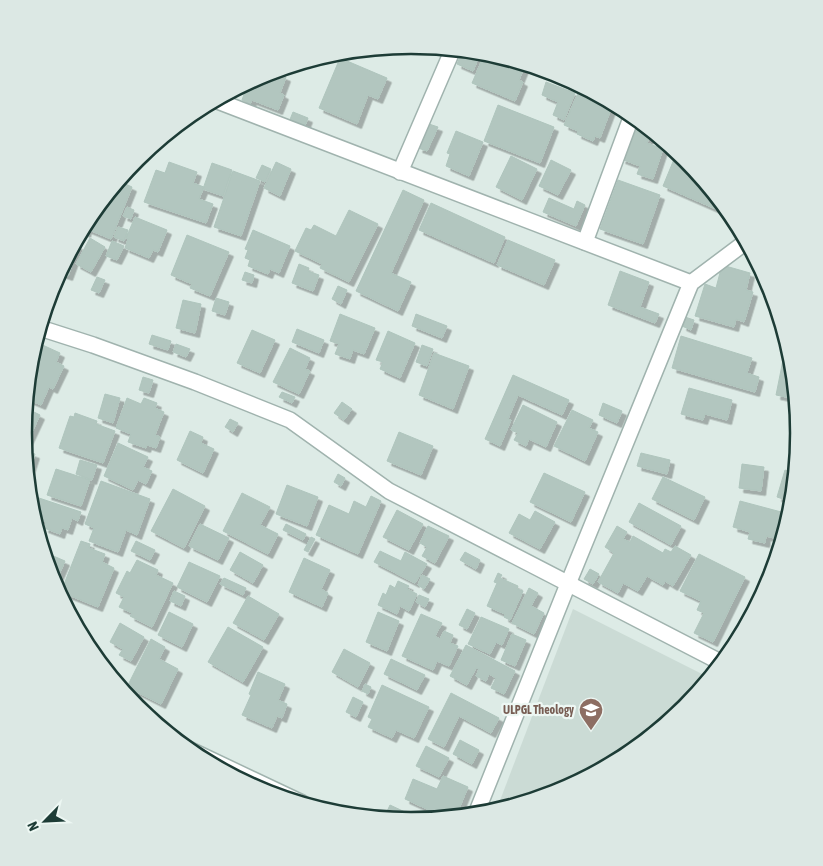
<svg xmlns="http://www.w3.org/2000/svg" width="823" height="866" font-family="'Asap Condensed',sans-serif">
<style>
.built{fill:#cbdbd5}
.building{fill:#b2c6bf;stroke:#afc5bd;filter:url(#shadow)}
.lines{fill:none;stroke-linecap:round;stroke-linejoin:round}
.street-casing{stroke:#a0b3ae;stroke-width:18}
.street{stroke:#fff;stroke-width:15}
.labels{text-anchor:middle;stroke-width:4.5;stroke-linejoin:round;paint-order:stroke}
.education-label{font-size:12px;font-weight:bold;fill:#785e54;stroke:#edf7f3;text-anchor:end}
.rim{fill:none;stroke:#1d3c36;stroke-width:2.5}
</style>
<defs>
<filter id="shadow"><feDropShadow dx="4.5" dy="4.5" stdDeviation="0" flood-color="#0004"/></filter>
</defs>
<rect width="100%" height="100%" fill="#ddebe6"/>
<polygon class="built" points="573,609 710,678 685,707 627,756 560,791 496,811"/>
<g class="building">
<polygon points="463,50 480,54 473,71 457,64"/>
<polygon points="485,53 495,55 524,68 519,80 523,82 515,101 472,83"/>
<polygon points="340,58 387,78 378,99 368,95 357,124 319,108"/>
<polygon points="273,72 286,77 280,93 284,95 278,110 252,100 250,104 242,100 246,89 249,90 253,80 257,78 259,79 261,76"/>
<polygon points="546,82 575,93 564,120 553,115 558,102 542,95"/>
<polygon points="579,91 588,95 586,99 611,109 600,138 595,136 593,141 577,134 578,131 564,125"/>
<polygon points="498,105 554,127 540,163 484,141"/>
<polygon points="293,112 308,118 304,128 289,122"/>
<polygon points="638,123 645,125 652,131 647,143 663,149 653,179 637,174 640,166 621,159 630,136 633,137"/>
<polygon points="429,124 438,127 427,151 418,148"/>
<polygon points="456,131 483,142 469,176 446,166 450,154 447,153"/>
<polygon points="677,152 686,159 727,209 725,213 663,186"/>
<polygon points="511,156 537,169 522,200 496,187"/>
<polygon points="551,160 571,170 558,195 539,186"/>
<polygon points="169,162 197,172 193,183 204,187 199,199 213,204 206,223 144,202 156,170 165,173"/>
<polygon points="276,162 291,169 280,196 264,188"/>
<polygon points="212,163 232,170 223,196 203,189"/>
<polygon points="262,165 271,169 265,182 256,178"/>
<polygon points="233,171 260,181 241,236 214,227"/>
<polygon points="618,180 660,195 643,244 600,229"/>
<polygon points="119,181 132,187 111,239 87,229 86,233 82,231 89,217"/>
<polygon points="403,190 424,200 391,273 411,282 398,311 356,291"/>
<polygon points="549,198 574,209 577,201 585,205 576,226 543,212"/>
<polygon points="431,203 505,237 494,263 419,230"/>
<polygon points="127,207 134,210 131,219 123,216"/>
<polygon points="349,210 378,224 349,282 320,268 322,264 295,251 306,228 311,230 314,225 336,236"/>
<polygon points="135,217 167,230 158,252 153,250 149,258 125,248 128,239 126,238"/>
<polygon points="118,227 128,230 124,241 114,237"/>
<polygon points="253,230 290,246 279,273 270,269 268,274 248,266 250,260 245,258 248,250 245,249"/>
<polygon points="187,235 229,252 210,296 190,288 192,284 171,275"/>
<polygon points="90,238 105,247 91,272 76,264"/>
<polygon points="508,240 555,260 544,285 497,265"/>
<polygon points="112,241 124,246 117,260 106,256"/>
<polygon points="75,244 79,246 68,276 60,273"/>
<polygon points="299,264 309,268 308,271 319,275 313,291 292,283"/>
<polygon points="722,265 750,273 746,290 753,292 744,322 736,319 734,327 695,316 705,284 716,288"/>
<polygon points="620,271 649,282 640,307 659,314 655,323 608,305"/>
<polygon points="245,272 254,275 252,283 242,280"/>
<polygon points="97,277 105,280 99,293 91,290"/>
<polygon points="338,286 347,290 341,304 332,299"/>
<polygon points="216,298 229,302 225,315 212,311"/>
<polygon points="183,300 201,304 195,333 176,328"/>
<polygon points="340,314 375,328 364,354 353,350 350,359 335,354 339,344 330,341"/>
<polygon points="416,314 447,326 442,338 412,326"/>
<polygon points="685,317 694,320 691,330 682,326"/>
<polygon points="297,329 324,340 319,353 292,342"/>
<polygon points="252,330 275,340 260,373 237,363"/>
<polygon points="388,331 415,343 400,378 380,369 383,362 376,360"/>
<polygon points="152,335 171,341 168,350 149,344"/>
<polygon points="681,336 752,358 747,373 759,377 755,392 672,368"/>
<polygon points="36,342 60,353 56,362 64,366 53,389 49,387 41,405 27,399 31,357"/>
<polygon points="176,344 190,349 186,357 173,352"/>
<polygon points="422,345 433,349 427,366 416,362"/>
<polygon points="290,348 310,358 305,369 310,371 299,394 273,382"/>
<polygon points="434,353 469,366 453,409 419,395"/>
<polygon points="783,360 792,361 796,399 776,395"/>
<polygon points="513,375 569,400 562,415 518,395 508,419 511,420 500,446 485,439"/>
<polygon points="143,377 153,380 149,393 139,390"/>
<polygon points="689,388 732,400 727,420 705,414 703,420 681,414"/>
<polygon points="282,392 295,397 292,403 279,397"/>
<polygon points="105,394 120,398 113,423 98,418"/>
<polygon points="127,398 141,404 144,398 157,403 155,408 164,412 155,435 160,437 156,448 147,445 146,448 128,442 131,434 116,428"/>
<polygon points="342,402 352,409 344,420 334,413"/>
<polygon points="603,403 622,411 617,423 599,415"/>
<polygon points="523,405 557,422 546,447 529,439 526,446 514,440 518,433 511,430"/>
<polygon points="26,408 40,415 26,445 24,433"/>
<polygon points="572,410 593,420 589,428 598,432 585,461 554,446"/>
<polygon points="75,413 97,421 96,424 115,431 103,463 59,448 70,416 74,417"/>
<polygon points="230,419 238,423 233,432 225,427"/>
<polygon points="190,431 203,437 201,443 214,449 203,473 177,460"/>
<polygon points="399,432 433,446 421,475 387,461"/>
<polygon points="118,443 148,457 143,467 152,471 146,484 138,480 133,490 104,476"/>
<polygon points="26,451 35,454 28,476"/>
<polygon points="641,453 670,460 667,474 637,466"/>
<polygon points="80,460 97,465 92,480 76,474"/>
<polygon points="742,464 764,467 761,491 739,488"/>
<polygon points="56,469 90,480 81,506 47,495"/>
<polygon points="785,470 795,473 792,502 777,497"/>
<polygon points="544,473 585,492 571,522 530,502"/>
<polygon points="338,474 345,478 341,486 334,482"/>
<polygon points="663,477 705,497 694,520 652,499"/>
<polygon points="101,481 150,499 137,535 126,530 118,552 89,541 94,528 85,524"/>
<polygon points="287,485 318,497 307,526 276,514"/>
<polygon points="173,489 205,506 184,548 151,531"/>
<polygon points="242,493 270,507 260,525 278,534 268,554 223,531"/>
<polygon points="371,496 381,501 358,554 316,535 329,505 349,514 354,501 366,507"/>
<polygon points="36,497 81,512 78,521 72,518 68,530 62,528 60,534 44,528 46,522 40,520 38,526 36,526 32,510"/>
<polygon points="740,501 785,513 778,539 766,536 765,543 748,539 750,532 733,527"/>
<polygon points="639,503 681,526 671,545 629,522"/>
<polygon points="397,510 423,524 409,550 383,537"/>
<polygon points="535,511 555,522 540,549 509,533 519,514 530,520"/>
<polygon points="200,524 229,538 218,560 189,546"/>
<polygon points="286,524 306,534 303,540 283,530"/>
<polygon points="428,526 449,536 435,563 422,556 427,547 420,543"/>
<polygon points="617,526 627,532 623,539 630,542 633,536 663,553 665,549 671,552 675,546 691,555 673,586 665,581 663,585 647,576 638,591 623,583 618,593 598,582 614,553 605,547"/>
<polygon points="311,537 315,539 308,552 304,550"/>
<polygon points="81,541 90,544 89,548 105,554 102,562 114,568 98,607 61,592"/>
<polygon points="136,541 155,550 150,560 131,551"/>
<polygon points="380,551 401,561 405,552 427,564 415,583 374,562"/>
<polygon points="44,552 65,561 55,584 53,581"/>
<polygon points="240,552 263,565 253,583 230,570"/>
<polygon points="465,552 480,560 476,569 460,560"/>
<polygon points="699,554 745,577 713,642 694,633 704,613 697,610 701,601 680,591"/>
<polygon points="304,558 330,570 321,589 328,593 322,607 289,592"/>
<polygon points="137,560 158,570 156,575 173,583 152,627 130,616 132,613 119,607 124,597 116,593 127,571 130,573"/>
<polygon points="189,562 220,576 207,602 177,587"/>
<polygon points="590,569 599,574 593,584 584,579"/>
<polygon points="498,573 502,575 500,578 518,586 517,589 523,591 510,620 504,617 505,614 487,606 497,583 494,582"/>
<polygon points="422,575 430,579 424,589 418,585"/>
<polygon points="224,578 246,588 243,595 220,584"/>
<polygon points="398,581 409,586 407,589 417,594 409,611 400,606 397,614 378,605 383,593 386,595 390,585 395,588"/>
<polygon points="529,588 538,593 531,606 544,613 534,634 512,623"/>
<polygon points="174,591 185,596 181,606 170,601"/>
<polygon points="419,595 429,599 425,607 416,602"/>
<polygon points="248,596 279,614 264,640 233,623"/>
<polygon points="467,609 475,613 467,629 459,625"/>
<polygon points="169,612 193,624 182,647 158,635"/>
<polygon points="378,612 399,621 387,651 366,642"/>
<polygon points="421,614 442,623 435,636 440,639 444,631 453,635 450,643 458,646 449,666 437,661 433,670 402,656"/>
<polygon points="481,617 509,629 502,645 496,642 490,654 468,644"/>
<polygon points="120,623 144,637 131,661 119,655 123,649 110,642"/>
<polygon points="228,627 263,647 243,682 208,662"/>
<polygon points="512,634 526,640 515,666 501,660"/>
<polygon points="151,639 165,647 159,659 178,669 161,704 127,687"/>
<polygon points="466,645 515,671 504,694 491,688 496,678 489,674 486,681 476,676 479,669 476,668 467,685 450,676"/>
<polygon points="344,649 370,663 358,687 332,672"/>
<polygon points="391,659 425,675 417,690 384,674"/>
<polygon points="258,672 285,684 278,700 287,704 282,718 277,716 272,728 242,715 251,695 249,694"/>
<polygon points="365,684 371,687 368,694 362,691"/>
<polygon points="382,685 429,707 414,738 396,730 392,738 368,727 372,719 368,717"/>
<polygon points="451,693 499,718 491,733 459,716 444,747 428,739"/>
<polygon points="353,697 363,702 356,717 346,712"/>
<polygon points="460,740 479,750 472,764 453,754"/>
<polygon points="426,746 449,758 439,777 416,766"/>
<polygon points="443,776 468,787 456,816 427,819 423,818 427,809 405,799 413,779 437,789"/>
<polygon points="390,805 405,812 401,820 384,818"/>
</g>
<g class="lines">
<defs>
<g id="street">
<polyline points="215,100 691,283"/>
<polyline points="400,172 453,49"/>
<polyline points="585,242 632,115"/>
<polyline points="40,328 93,345 195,382 290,420 389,491 722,663"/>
<polyline points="188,749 302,803"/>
<polyline points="476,814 568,584 691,283 747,241"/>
</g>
</defs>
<use href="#street" class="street-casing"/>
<use href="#street" class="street"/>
</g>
<defs>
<symbol id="university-pin" viewBox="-11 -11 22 30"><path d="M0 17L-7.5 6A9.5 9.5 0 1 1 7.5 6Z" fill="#8d6e63" stroke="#edf7f3"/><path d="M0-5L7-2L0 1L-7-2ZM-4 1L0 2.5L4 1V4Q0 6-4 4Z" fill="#fff"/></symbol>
</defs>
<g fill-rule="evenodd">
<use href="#university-pin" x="577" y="696" width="28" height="38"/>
</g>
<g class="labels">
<g class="education-label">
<text x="574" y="714">ULPGL Theology</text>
</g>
</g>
<path d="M0 0H823V866H0ZM32 433a379 379 0 1 1 758 0a379 379 0 1 1-758 0Z" fill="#dce8e4" fill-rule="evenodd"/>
<path class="rim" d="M32 433a379 379 0 1 1 758 0a379 379 0 1 1-758 0Z"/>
<g transform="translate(45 821) rotate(246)" stroke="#edf7f3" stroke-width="4" paint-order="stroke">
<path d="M0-4L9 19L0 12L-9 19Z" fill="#1d3c36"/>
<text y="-8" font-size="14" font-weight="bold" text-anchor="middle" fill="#1d3c36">N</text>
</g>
</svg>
